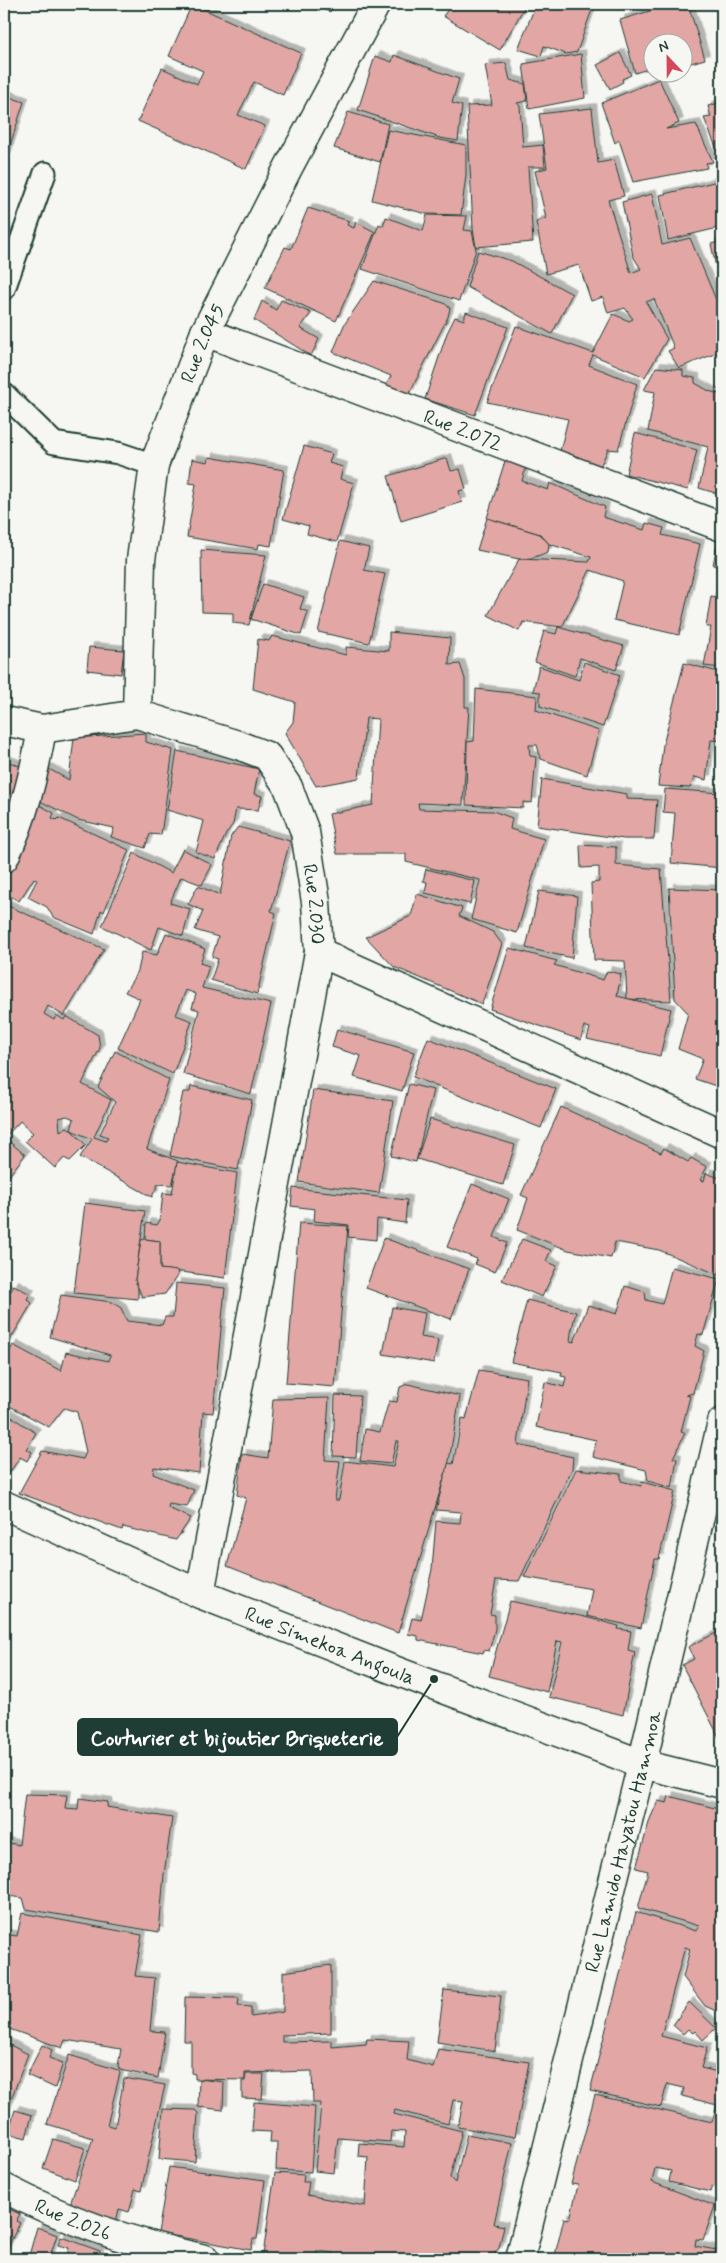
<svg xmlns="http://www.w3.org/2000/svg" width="726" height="2263" font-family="Mynerve,sans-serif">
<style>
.building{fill:#e2a7a5;stroke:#1f3d34;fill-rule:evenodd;filter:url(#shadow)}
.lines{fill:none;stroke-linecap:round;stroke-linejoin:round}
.service-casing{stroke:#1f3d34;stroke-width:25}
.minor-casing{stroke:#1f3d34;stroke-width:31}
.tertiary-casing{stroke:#1f3d34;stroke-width:31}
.service{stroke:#f6f6f2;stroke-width:21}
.minor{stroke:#f6f6f2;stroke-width:28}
.tertiary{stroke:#f6f6f2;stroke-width:28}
.labels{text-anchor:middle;stroke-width:4;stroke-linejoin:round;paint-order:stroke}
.street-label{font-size:20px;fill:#1f3d34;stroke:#f6f6f2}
.leader{fill:none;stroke:#1f3d34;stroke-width:2}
.callout-dot{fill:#1f3d34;stroke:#f6f6f2;stroke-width:2}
.callout{fill:#1f3d34;stroke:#1f3d34;stroke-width:2}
.callout-label{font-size:21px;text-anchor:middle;font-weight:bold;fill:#fff}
</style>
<defs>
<filter id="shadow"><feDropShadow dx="4.5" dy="-4.5" stdDeviation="0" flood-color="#0004"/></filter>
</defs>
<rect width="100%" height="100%" fill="#f6f6f2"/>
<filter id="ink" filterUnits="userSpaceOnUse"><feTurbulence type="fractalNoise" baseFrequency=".02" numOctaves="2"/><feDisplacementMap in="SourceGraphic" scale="10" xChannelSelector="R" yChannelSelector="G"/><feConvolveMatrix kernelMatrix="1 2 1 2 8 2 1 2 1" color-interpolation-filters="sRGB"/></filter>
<g filter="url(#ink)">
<g class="building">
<polygon points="192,4 301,53 283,95 254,82 238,115 265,126 246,169 138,121 162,68 197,84 203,71 169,56"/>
<polygon points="308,4 334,4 330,12"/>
<polygon points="452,4 526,4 500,50 443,16"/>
<polygon points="536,4 594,4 577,52 566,54 544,46 541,56 518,49"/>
<polygon points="673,4 688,4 705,59 684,65 684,42 654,42 654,67 635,73 620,20"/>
<polygon points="620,53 631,75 622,79 623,82 610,89 597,65"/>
<polygon points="581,54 585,98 529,109 523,64"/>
<polygon points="394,55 459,79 452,103 462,106 458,141 440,138 358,110 375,56 392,62"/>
<polygon points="506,63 510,80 525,84 527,101 517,103 520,106 523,147 543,145 545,167 528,167 533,242 476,247 473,229 467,106 492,105 485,65"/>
<polygon points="659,79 679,123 666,129 696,124 713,162 706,163 707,168 633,182 619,140 615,143 601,103"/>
<polygon points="4,95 24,102 6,158 4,158"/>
<polygon points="722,102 722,162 704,118 711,117 708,106"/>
<polygon points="592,108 598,163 614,160 624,196 608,200 631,273 641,269 633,256 622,202 652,194 662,245 690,238 722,314 722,351 679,368 668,351 674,348 654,299 646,302 667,339 645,377 593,355 589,365 637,384 618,450 608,449 600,467 560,451 568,419 487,402 516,326 593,353 613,314 629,321 633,319 625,308 608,313 603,297 591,301 579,265 546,274 536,222 546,218 535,171 547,168 539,114"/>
<polygon points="348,112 388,124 380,162 334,148"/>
<polygon points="388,130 466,145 466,175 461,215 427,214 372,200"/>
<polygon points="722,180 722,227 668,240 660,195"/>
<polygon points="308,208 349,221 347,225 354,228 356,222 375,232 336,321 265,288 285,247 291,249"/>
<polygon points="427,215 467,216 464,230 472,231 476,250 459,301 362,269 379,224 383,226 386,217 423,231"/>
<polygon points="722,241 722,294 711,244"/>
<polygon points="478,251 512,261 572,294 552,334 467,287"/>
<polygon points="374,281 444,303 450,308 448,317 409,394 386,385 391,376 333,352 344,325"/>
<polygon points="281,300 311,313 300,328 319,339 311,356 254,320 262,301 276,310"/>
<polygon points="466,312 508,327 475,415 425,399 447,333 455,317 464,320"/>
<polygon points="656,367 683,370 683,376 695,378 695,383 709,391 722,395 722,495 699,488 708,447 648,431 655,392 644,390"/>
<polygon points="635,433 697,450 688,490 626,474"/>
<polygon points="304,446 332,454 329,463 343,467 340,479 354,483 337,542 307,534 309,526 283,519"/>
<polygon points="209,457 284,470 271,546 259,544 258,549 187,537 196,484 189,483 192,459 208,462"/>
<polygon points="447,458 451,471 460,469 466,489 459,491 462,502 401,521 388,476"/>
<polygon points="505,461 526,467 522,481 548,490 550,483 605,507 603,517 644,530 646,523 664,528 662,535 700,544 679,635 614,620 623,581 590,570 562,627 523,622 519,631 488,615 519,559 589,562 591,557 549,544 540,534 487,518"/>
<polygon points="487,518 540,534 549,544 548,552 532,558 519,559 477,550"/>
<polygon points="718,540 722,541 722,568 713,565"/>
<polygon points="340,541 369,548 364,570 385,574 369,643 318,632"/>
<polygon points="201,550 266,555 249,625 233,623 233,613 202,612"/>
<polygon points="263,584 304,597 300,609 308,612 301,635 251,619"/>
<polygon points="711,596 722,598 722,668 704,666 711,627 706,627"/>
<polygon points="558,627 624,646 616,670 580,658 575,676 535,662 544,631 556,634"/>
<polygon points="389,632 450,638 449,665 460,664 465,679 465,707 469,707 463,805 418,803 419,809 493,811 512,818 510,829 544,839 517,933 471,919 480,880 406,862 406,854 337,854 329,814 373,805 378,719 366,718 359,778 316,786 285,733 293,722 295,702 253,689 258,639 269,641 272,636 346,655 346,647 389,651"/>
<polygon points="89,647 124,650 121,674 87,670"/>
<polygon points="584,662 620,675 603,727 540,706 540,692 533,691 539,666 579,680"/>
<polygon points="684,663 722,673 722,741 711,740 706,780 695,777 690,788 658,786 663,745"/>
<polygon points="476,689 537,696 536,710 599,731 587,775 541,759 537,745 529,745 530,756 536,757 532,803 523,802 523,808 466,805 467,742 474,741"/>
<polygon points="146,733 146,742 173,750 161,835 150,834 145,848 111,837 114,828 78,820 32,797 47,768 69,780 74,738"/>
<polygon points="177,751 259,769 254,794 262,796 258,810 236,809 233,824 226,834 215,859 196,852 204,821 167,810"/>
<polygon points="4,760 30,770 4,824"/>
<polygon points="542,779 627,794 627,799 657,800 654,839 624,839 537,826"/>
<polygon points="665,789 722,793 722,868 671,863 675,813 663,812"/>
<polygon points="38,804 54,813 52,818 57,820 59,818 129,850 104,912 101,910 94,934 53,917 47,907 28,897 37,880 34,878 19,901 4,893 4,877"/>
<polygon points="238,827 290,841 271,911 276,913 257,994 211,980 218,959 212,957 218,937 195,930 203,911 188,904 198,886 220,895 231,836"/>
<polygon points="580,845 616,847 616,865 661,869 671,1001 627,999 625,961 594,960 591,883 599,882 599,867 581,868"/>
<polygon points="183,849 212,865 202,885 181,877 170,903 190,909 183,936 159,927 151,950 102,926 134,853 171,873"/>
<polygon points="426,869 475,881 470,904 425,893 427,882 423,881"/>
<polygon points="669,888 722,890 722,1088 695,1079 703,1059 678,1049 688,1013 675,999"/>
<polygon points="539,891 577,896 572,958 526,948"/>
<polygon points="417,894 462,908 459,916 493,932 502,944 482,1004 394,967 366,937 411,916"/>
<path d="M4,904L104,949L64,1016L48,1006L44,1014L54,1020L56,1015L64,1020L66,1016L98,1035L100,1048L82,1084L111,1100L94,1137L106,1141L108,1137L100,1134L115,1102L98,1087L115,1051L169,1080L147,1149L178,1161L172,1185L158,1184L152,1197L80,1157L92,1139L71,1130L86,1145L70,1161L64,1158L55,1168L25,1141L33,1133L20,1121L6,1136L4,1134ZM67,1116L74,1119L71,1130L67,1127L60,1131L59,1118Z"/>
<polygon points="166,933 205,949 200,963 209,966 202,988 271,1004 251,1094 183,1074 199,1010 192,1008 196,994 186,990 176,1015 192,1021 173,1074 118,1048 140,999 125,992 138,971 142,952 157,955"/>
<polygon points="509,948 557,961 554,965 603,980 607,971 621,974 617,996 671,1009 660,1056 587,1039 590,1028 584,1026 581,1040 490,1009"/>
<polygon points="337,1029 414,1052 402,1091 354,1077 361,1056 332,1047"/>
<polygon points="428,1038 556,1089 541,1128 413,1077"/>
<polygon points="409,1084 433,1090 416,1162 391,1156"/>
<polygon points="191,1086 252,1100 238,1170 170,1156 183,1092 190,1092"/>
<polygon points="313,1090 393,1101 379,1193 299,1182"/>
<polygon points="561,1107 661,1153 664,1148 688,1162 691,1158 707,1167 700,1180 704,1181 706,1173 722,1179 722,1260 719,1275 659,1250 615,1242 611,1258 568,1250 517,1230 528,1198 521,1195"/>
<polygon points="430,1119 515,1145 503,1185 417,1159"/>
<polygon points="4,1137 25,1155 4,1182"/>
<polygon points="177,1162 237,1173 225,1278 160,1269 160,1241 145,1239 146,1223 157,1225 160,1220 163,1193 172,1194"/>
<polygon points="472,1184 509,1199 494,1237 507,1243 495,1272 475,1264 477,1259 447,1247"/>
<polygon points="293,1188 407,1200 405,1223 377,1219 376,1240 348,1237 349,1225 314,1221 315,1209 291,1206"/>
<polygon points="85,1203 145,1211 135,1280 138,1286 138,1299 74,1293"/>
<polygon points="299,1223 348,1226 335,1387 286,1383"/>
<polygon points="384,1238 469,1269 451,1319 366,1288"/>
<polygon points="145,1239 160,1241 160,1269 178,1271 177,1276 165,1294 142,1297 135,1280 141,1240"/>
<polygon points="522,1239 551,1250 546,1261 557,1266 542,1297 502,1280"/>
<polygon points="672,1267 719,1279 703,1335 698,1334 695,1346 704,1351 693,1393 686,1395 690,1396 681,1432 685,1433 673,1458 677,1459 672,1488 648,1481 646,1470 593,1457 596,1440 536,1427 545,1382 564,1387 566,1377 561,1376 562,1372 511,1362 527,1300 576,1312 571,1333 570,1341 574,1342 588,1305 617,1314 625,1286 645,1292 646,1300 662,1304"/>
<polygon points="176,1283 225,1288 213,1413 203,1412 199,1473 154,1467 153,1474 194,1490 187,1507 169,1504 168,1508 191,1518 176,1540 123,1527 122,1530 19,1493 42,1451 83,1459 86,1452 77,1412 64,1408 49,1427 4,1403 4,1362 13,1345 61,1371 66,1352 109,1361 110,1355 50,1337 61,1295 112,1302 121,1308 127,1321 162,1325 165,1317 173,1317"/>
<polygon points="14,1285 30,1294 27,1299 32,1303 4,1350 4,1287 11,1291"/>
<polygon points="392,1307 425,1313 421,1337 438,1340 434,1363 383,1354"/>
<polygon points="479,1370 527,1378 518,1445 573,1457 572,1469 519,1581 496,1580 490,1614 495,1615 495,1629 489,1651 484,1650 483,1653 418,1640 418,1636 408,1634 412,1618 421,1620 432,1569 436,1521 460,1523 461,1512 436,1510 448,1463 453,1464 462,1418 466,1419"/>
<polygon points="408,1384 460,1396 449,1461 398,1633 227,1566 246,1498 237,1495 242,1454 268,1458 273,1399 329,1398 325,1460 340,1461 335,1500 339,1500 345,1461 393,1467 399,1441 396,1441 391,1464 360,1461 365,1429 380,1432 389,1401 397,1402 400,1387"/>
<polygon points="335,1395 360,1396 356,1457 333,1456"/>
<polygon points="4,1412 36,1433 26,1449 32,1452 27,1461 20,1457 8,1475 4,1472"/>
<polygon points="576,1469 621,1474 621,1481 641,1486 642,1482 675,1491 659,1559 655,1559 641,1628 587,1616 592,1589 524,1577"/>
<polygon points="510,1601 585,1617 619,1626 618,1629 631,1631 628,1650 635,1652 623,1715 549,1697 562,1642 557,1641 547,1692 489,1676"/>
<polygon points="722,1630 722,1735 719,1737 682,1665 694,1659 688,1647"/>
<polygon points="25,1794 67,1795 65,1808 78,1809 79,1798 108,1802 107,1807 172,1818 164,1874 159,1932 26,1909 23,1898 8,1896 4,1917 4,1842 19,1845"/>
<polygon points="669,1796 722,1810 722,2003 716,2011 705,2006 683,1977 690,1949 685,1947 661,2036 707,2048 701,2068 722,2073 722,2188 712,2186 710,2192 669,2182 671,2171 655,2168 652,2182 715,2206 703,2240 696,2239 695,2246 716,2250 713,2259 554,2259 564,2218 570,2219 578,2185 571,2184 595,2095 712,2122 717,2105 682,2096 684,2088 667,2084 661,2107 590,2091 636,1912 696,1931 699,1926 638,1908 648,1871 636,1868 650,1819 658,1801 667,1803"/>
<polygon points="22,1913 142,1935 135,1976 155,1978 150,2031 165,2032 158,2078 120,2070 118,2066 121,2049 65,2040 62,2048 4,2027 4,1934 17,1936"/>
<polygon points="331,1965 331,2033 282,2035 282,2042 332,2041 332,2047 366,2044 367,2039 409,2041 407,2060 433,2067 438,2049 529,2062 515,2137 458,2127 463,2101 453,2100 448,2124 395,2110 394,2114 462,2131 450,2178 455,2183 467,2134 512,2143 494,2224 504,2226 499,2248 490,2259 337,2259 332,2258 333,2253 317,2251 316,2259 283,2259 263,2255 275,2173 304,2175 303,2182 309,2182 307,2195 365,2206 368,2157 358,2156 359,2143 404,2147 405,2132 391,2131 390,2142 338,2138 334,2173 315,2171 321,2103 313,2103 312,2071 245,2073 245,2080 195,2079 195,2074 191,2073 191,2041 184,2041 185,1997 239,1998 238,2006 251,2007 251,2017 283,2012 283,1972"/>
<polygon points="444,1990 501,1996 495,2051 437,2042"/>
<polygon points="689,2002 716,2028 703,2040 695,2031 693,2033 688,2029 683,2034 673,2025"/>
<polygon points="4,2042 28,2054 4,2118"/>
<polygon points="42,2045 52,2050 49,2058 63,2063 55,2088 27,2075"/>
<polygon points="69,2055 118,2070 120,2073 107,2125 115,2127 124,2078 165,2085 141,2191 135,2189 129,2212 119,2209 115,2226 68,2210 93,2138 47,2124"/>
<polygon points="246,2074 264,2074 262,2099 242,2098 242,2081 245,2081"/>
<polygon points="199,2079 224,2082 223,2110 198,2107"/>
<polygon points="254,2102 315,2107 311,2172 276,2170 277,2142 270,2142 271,2132 252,2131"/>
<polygon points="163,2109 195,2110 198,2113 195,2162 159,2159"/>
<polygon points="15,2110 32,2115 26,2138 8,2133"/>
<polygon points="53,2139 85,2148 75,2180 43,2168"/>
<polygon points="169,2167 265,2180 257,2239 253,2239 251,2250 158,2233"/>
<polygon points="4,2207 20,2214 16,2221 20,2223 4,2254"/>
<polygon points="37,2227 57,2235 49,2259 28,2259"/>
<polygon points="61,2237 100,2251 98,2258 102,2259 66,2259 69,2248 58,2245"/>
<polygon points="114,2249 141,2259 108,2259"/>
</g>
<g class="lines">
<defs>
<g id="service">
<polyline points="4,289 45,173"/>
<polyline points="4,394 54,443 118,453 154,465"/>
</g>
<g id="minor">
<path id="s1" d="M205,332L722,527"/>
<path id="s2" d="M137,714L141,560L154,465L205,332L288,168L376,4"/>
<path id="s3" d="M4,721L42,729L137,714L238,745L267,756L288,787L305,832L316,902L319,952L722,1134"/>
<path d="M4,858C24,817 34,774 42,729"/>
<polyline points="200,1594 319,952"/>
<path id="s4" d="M4,2188C67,2221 135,2244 205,2259"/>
<path id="s5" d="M520,2259L642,1764L722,1422"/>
</g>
<g id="tertiary">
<path id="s6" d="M4,1505L200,1594L391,1669L642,1764L722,1784"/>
</g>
</defs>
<use href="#service" class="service-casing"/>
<use href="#minor" class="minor-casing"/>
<use href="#tertiary" class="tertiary-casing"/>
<use href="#service" class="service"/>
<use href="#minor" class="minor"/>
<use href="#tertiary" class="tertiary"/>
</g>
</g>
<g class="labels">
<g class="street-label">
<text dy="7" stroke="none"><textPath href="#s2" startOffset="381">Rue 2.045</textPath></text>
<text dy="7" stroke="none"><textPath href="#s1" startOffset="276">Rue 2.072</textPath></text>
<text dy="7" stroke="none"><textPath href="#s3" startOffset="430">Rue 2.030</textPath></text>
<text dy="7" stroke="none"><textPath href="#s6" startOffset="355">Rue Simekoa Angoula</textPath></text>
<text dy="7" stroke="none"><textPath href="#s5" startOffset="430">Rue Lamido Hayatou Hammoa</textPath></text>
<text dy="7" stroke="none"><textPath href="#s4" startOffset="76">Rue 2.026</textPath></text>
</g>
</g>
<path class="leader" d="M434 1679L397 1737"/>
<circle class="callout-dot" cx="434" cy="1679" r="5"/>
<rect class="callout" x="78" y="1719" width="319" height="36" rx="5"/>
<g class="callout-label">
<text x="237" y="1745">Couturier et bijoutier Briqueterie</text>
</g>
<rect width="726" height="2263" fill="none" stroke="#f6f6f2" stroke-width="20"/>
<rect x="10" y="10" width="706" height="2243" fill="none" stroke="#1f3d34" stroke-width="2" filter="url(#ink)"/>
<g transform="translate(668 58) rotate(338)"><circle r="24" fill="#f6f6f2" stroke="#a0aca6"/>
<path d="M0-4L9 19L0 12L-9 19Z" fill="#d1495b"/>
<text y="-8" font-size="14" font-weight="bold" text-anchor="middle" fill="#1f3d34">N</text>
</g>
</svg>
